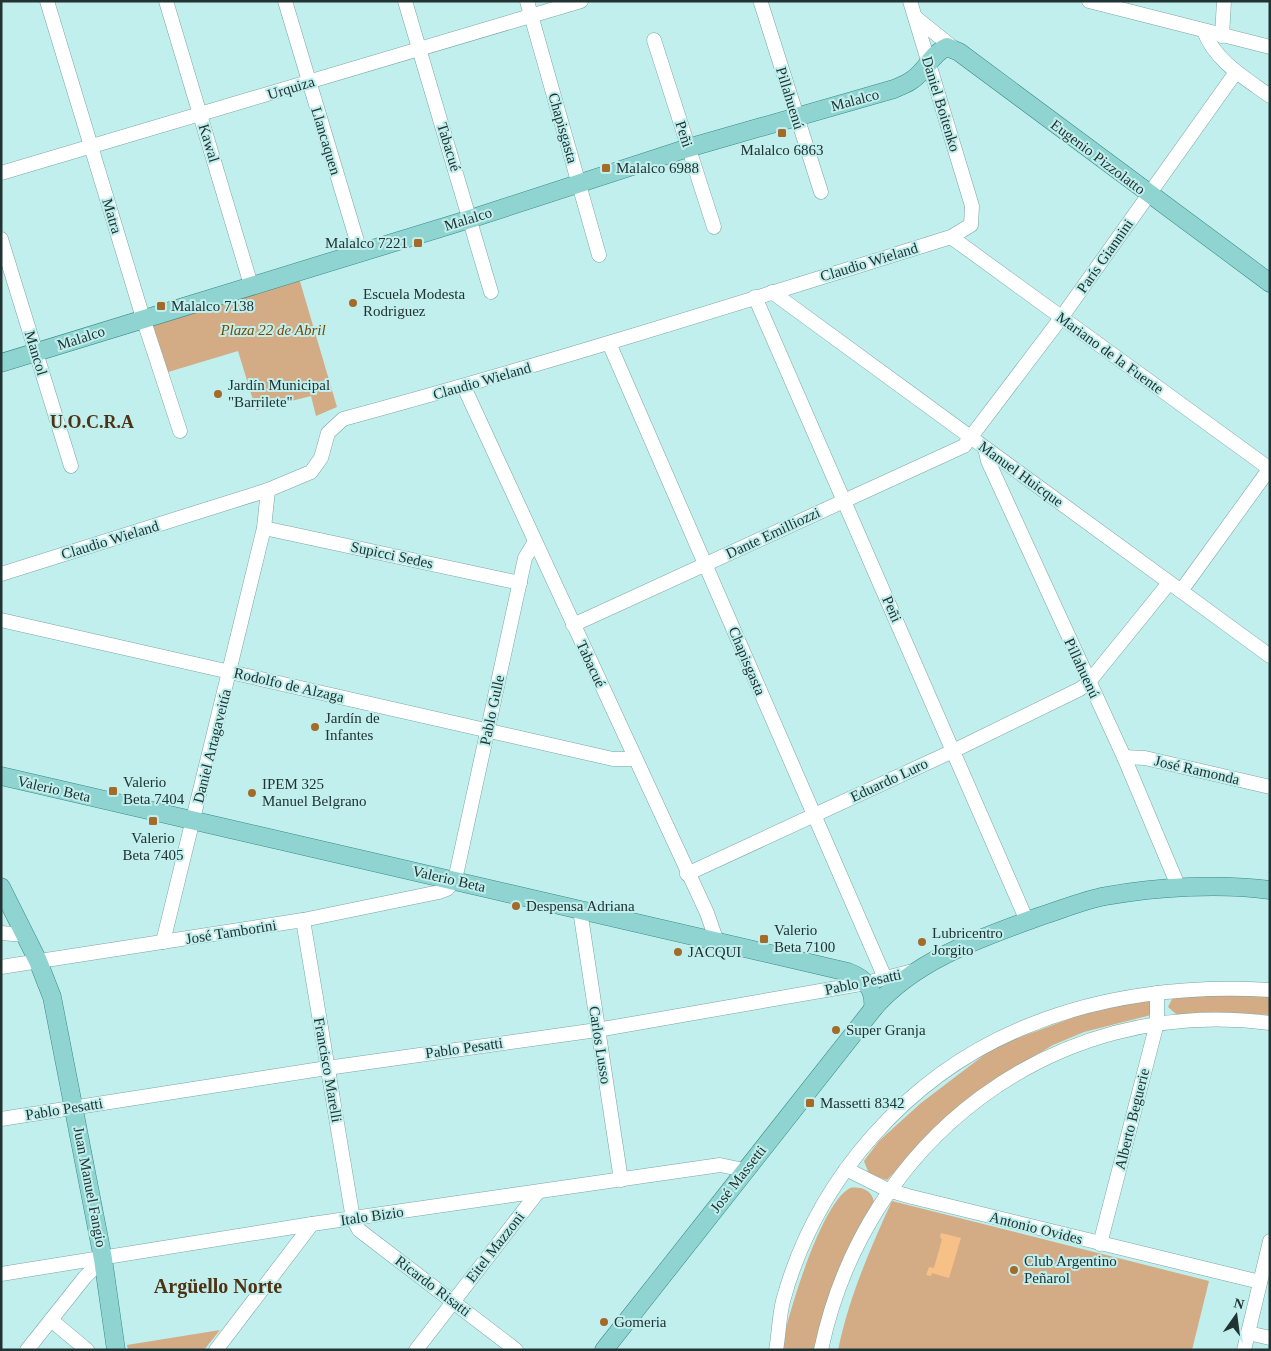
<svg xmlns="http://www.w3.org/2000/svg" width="1271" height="1351" font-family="Georgia,serif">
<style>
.green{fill:#d3ac85}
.water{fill:#f7c087}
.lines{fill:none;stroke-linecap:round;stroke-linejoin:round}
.minor-casing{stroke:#7aa6a4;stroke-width:15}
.major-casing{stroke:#388985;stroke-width:19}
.minor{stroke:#fff;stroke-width:14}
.major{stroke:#8fd4d1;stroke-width:18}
.poi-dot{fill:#a36a28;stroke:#c1efed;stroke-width:2}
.labels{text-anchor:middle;stroke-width:4;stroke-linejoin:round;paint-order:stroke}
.street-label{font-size:15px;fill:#213332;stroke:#c1efed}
.poi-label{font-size:15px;fill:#213332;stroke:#c1efed;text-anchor:start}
.park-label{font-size:15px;font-style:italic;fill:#7a4800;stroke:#c1efed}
.quarter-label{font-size:18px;font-weight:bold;fill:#4e3213;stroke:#c1efed}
.district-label{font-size:20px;font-weight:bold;fill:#4e3213;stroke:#c1efed}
</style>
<rect width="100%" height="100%" fill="#c1efed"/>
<g class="green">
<polygon points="299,278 337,407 316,416 311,396 256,410 238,351 165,373 151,324"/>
<polygon points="1270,994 1270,1015 1240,1013 1176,1014 1168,1007 1173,997"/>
<polygon points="1150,1000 1152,1004 1151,1015 1084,1032 1053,1045 1016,1067 981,1090 941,1123 887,1180 869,1174 864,1161 879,1141 921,1103 988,1052 1015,1039 1085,1013 1128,1003"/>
<path d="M850,1188C861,1186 872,1190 874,1202C850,1253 827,1293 818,1350H781C787,1317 821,1203 850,1188Z"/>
<path d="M892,1201L1209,1281L1192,1350H838C849,1297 870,1249 892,1201Z"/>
<polygon points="220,1330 204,1350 128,1350 127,1345"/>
</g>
<polygon class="water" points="941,1233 961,1238 949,1278 932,1273 931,1276 926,1275 929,1267 934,1268 942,1239 940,1238"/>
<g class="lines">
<defs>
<g id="minor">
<polyline points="47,1 143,318 180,431"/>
<polyline points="166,1 251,285"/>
<polyline points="285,1 360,251"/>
<polyline points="405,1 491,292"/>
<polyline points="527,1 599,255"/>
<polyline points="1089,1 1270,47"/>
<polyline points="761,3 821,192"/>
<polyline points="915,17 956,50"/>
<path d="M1204,31C1215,61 1245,78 1270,96"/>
<polyline points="1222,36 1224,1"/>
<polyline points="654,40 714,227"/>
<polyline points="1,173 581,1"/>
<polyline points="951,237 1270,469"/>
<polyline points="1,239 71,466"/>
<polyline points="772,292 1270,656"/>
<polyline points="755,297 1027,921"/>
<polyline points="609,343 885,978"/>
<polyline points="464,387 707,913 717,942"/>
<polyline points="985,448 988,461 1124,757 1179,888"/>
<polyline points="264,528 520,583"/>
<path d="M1,574L268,490L311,472L321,458L328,433L343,419C547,364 749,300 951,237L971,225L972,206L910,1"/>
<polyline points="1181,591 1270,468"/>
<polyline points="1,620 613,759 635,759"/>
<polyline points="573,625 964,446 1061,318 1236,72"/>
<polyline points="1124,757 1145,758 1270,787"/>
<polyline points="687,874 953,751 1080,689 1088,683 1169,583"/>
<polyline points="580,910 621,1180"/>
<polyline points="303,920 353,1219 359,1230 516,1350"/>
<polyline points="1,933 25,935"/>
<polyline points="163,942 264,528 268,490"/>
<polyline points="1,967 303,920 439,892 447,889 455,880 525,558 534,543"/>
<polyline points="1,1119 327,1068 597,1030 866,983 913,971"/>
<polyline points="846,1169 888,1190 908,1196 1260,1282"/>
<polyline points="1100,1244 1157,1023 1157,993"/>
<polyline points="1,1274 312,1224 720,1165 744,1170"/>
<polyline points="51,1320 87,1350"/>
<polyline points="1248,1333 1270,1338"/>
<polyline points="27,1350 85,1277 103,1259"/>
<polyline points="216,1350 312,1224"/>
<polyline points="416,1350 538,1192"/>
<path d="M776,1350C779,1334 779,1317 783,1301C816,1179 908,1075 1025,1027C1101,995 1188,985 1270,990"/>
<path d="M821,1350C865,1140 1054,995 1270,1023"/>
<polyline points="1244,1350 1270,1241"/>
</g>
<g id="major">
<path d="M1,363L470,219L688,148L894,89C900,86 907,84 912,80C926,71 932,53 947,47L959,52L1270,283"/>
<path d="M1,776L848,972C866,979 875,989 873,1009"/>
<polyline points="1,887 38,961 52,997 103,1259 116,1350"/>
<path d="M604,1350L873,1009C914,960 983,937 1041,916C1063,909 1084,900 1106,896C1157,887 1219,883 1270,890"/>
</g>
</defs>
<use href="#minor" class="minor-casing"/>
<use href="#major" class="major-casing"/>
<use href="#minor" class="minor"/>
<use href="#major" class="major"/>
</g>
<g class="poi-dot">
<rect x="777" y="128" width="10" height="10" rx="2.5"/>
<rect x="601" y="163" width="10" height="10" rx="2.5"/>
<rect x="413" y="238" width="10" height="10" rx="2.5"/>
<circle cx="353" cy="303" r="5"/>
<rect x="156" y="301" width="10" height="10" rx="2.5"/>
<circle cx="218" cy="394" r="5"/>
<circle cx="315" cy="727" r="5"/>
<rect x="108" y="786" width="10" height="10" rx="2.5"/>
<circle cx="252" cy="793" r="5"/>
<rect x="148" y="816" width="10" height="10" rx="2.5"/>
<circle cx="516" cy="906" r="5"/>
<rect x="759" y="934" width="10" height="10" rx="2.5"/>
<circle cx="922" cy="942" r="5"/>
<circle cx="678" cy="952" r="5"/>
<circle cx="836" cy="1030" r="5"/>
<rect x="805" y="1098" width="10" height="10" rx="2.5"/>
<circle cx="1014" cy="1270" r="5"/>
<circle cx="604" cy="1322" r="5"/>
</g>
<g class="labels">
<g class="street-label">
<text transform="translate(291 88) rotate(-17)" y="5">Urquiza</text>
<text transform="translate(790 98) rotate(73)" y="5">Pillahuenú</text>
<text transform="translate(855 100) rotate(-15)" y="5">Malalco</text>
<text transform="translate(941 104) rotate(73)" y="5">Daniel Boitenko</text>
<text transform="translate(563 128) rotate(74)" y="5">Chapisgasta</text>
<text transform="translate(684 134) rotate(72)" y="5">Peñi</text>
<text transform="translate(326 141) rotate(73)" y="5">Llancaquen</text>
<text transform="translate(209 143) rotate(73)" y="5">Kawal</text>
<text transform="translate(449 147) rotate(73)" y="5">Tabacué</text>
<text transform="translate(1098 157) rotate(37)" y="5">Eugenio Pizzolatto</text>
<text transform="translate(112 216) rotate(73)" y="5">Matra</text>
<text transform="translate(468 219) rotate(-17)" y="5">Malalco</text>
<text transform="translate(1105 256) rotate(-55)" y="5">París Giannini</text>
<text transform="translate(869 262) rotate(-17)" y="5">Claudio Wieland</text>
<text transform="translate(81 338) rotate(-18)" y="5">Malalco</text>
<text transform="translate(36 353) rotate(73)" y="5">Mancol</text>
<text transform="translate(1110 353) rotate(36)" y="5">Mariano de la Fuente</text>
<text transform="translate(482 381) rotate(-16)" y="5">Claudio Wieland</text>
<text transform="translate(1021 474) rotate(36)" y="5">Manuel Huicque</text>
<text transform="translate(773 533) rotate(-25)" y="5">Dante Emilliozzi</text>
<text transform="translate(110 540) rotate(-17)" y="5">Claudio Wieland</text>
<text transform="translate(392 555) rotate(12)" y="5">Supicci Sedes</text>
<text transform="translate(892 609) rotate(66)" y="5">Peñi</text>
<text transform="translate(747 661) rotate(67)" y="5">Chapisgasta</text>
<text transform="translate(591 664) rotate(65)" y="5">Tabacué</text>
<text transform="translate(1082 668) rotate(65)" y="5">Pillahuenú</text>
<text transform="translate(289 685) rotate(13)" y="5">Rodolfo de Alzaga</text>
<text transform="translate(492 710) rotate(-78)" y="5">Pablo Gulle</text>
<text transform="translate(212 746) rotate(-76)" y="5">Daniel Artagaveitía</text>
<text transform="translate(1197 770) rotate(13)" y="5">José Ramonda</text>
<text transform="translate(889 780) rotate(-25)" y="5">Eduardo Luro</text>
<text transform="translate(54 789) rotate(13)" y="5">Valerio Beta</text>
<text transform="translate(449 879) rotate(13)" y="5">Valerio Beta</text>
<text transform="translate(231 932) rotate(-9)" y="5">José Tamborini</text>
<text transform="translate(863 982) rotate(-12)" y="5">Pablo Pesatti</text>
<text transform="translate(600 1045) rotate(81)" y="5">Carlos Lusso</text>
<text transform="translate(464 1048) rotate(-8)" y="5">Pablo Pesatti</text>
<text transform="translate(328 1070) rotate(80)" y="5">Francisco Marelli</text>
<text transform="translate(64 1109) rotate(-9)" y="5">Pablo Pesatti</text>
<text transform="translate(1132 1119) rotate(-76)" y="5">Alberto Beguerie</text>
<text transform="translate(738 1179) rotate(-52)" y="5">José Massetti</text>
<text transform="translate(90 1187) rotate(79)" y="5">Juan Manuel Fangio</text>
<text transform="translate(372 1216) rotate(-8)" y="5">Italo Bizio</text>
<text transform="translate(1036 1228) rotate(14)" y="5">Antonio Ovides</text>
<text transform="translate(495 1247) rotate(-52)" y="5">Eitel Mazzoni</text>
<text transform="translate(433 1286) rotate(37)" y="5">Ricardo Risatti</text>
</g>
<g class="poi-label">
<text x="782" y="155" text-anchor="middle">Malalco 6863</text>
<text x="616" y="173">Malalco 6988</text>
<text x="408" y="248" text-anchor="end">Malalco 7221</text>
<text x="363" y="299">Escuela Modesta<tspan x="363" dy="17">Rodriguez</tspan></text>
<text x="171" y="311">Malalco 7138</text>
<text x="228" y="390">Jardín Municipal<tspan x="228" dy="17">"Barrilete"</tspan></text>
<text x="325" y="723">Jardín de<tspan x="325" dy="17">Infantes</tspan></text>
<text x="123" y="787">Valerio<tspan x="123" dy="17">Beta 7404</tspan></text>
<text x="262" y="789">IPEM 325<tspan x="262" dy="17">Manuel Belgrano</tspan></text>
<text x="153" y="843" text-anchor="middle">Valerio<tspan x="153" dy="17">Beta 7405</tspan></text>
<text x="526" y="911">Despensa Adriana</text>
<text x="774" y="935">Valerio<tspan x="774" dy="17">Beta 7100</tspan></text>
<text x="932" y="938">Lubricentro<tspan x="932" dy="17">Jorgito</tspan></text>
<text x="688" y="957">JACQUI</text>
<text x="846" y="1035">Super Granja</text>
<text x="820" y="1108">Massetti 8342</text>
<text x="1024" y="1266">Club Argentino<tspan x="1024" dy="17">Peñarol</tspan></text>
<text x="614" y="1327">Gomeria</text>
</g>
<g class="park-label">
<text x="273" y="335">Plaza 22 de Abril</text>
</g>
<g class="quarter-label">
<text x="92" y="428">U.O.C.R.A</text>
</g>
<g class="district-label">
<text x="218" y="1293">Argüello Norte</text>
</g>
</g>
<rect width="1271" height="1351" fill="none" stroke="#213332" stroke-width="5"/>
<g transform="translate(1236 1316) rotate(14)" stroke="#c1efed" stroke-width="4" paint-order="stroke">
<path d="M0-4L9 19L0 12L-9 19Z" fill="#213332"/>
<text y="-8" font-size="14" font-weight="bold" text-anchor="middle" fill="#213332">N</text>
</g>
</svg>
